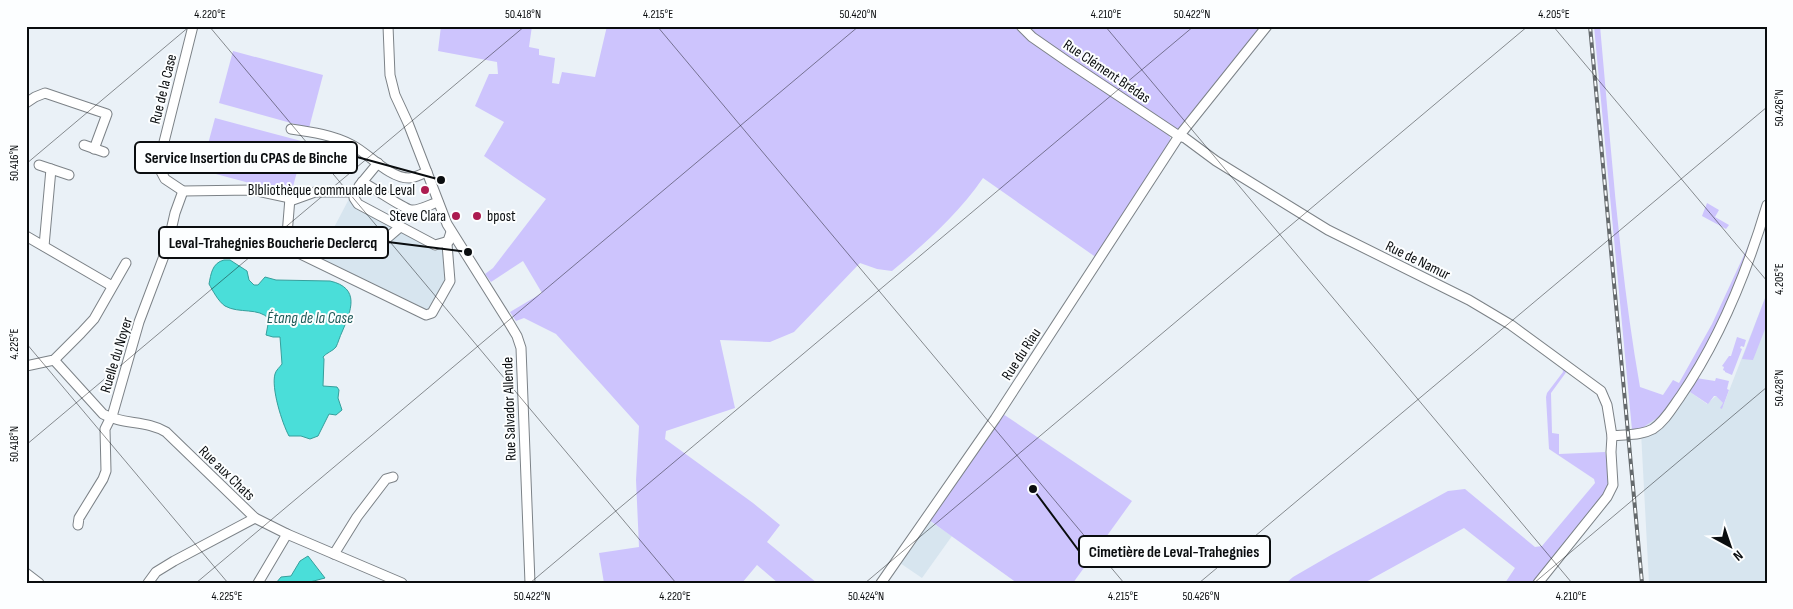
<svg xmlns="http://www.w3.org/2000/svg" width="1793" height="609" font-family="'Sofia Sans Condensed',sans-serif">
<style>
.built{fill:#d7e5ef}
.green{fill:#cdc4fd}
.water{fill:#4aded9;stroke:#379f9c}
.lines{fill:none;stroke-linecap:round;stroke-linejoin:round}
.minor-casing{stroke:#7c8287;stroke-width:11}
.minor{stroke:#fff;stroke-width:9}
.rail-casing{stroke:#656a6d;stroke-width:4}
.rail{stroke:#fcfeff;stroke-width:2;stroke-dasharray:5.5;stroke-linecap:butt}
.ticks{fill:none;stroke:#0a0d0f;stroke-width:1;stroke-opacity:0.45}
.poi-dot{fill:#ac1b50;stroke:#fcfeff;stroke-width:2}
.labels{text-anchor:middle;stroke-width:4;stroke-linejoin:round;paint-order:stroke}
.street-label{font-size:15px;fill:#0a0d0f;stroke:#fcfeff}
.poi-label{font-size:15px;fill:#0a0d0f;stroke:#fcfeff;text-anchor:end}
.water-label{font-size:16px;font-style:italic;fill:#1e5a58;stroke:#fcfeff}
.leader{fill:none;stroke:#0a0d0f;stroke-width:2}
.callout-dot{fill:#0a0d0f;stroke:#fcfeff;stroke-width:2}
.callout{fill:#fcfeff;stroke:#0a0d0f;stroke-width:2}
.callout-label{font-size:16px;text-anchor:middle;font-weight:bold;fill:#0a0d0f}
.neatline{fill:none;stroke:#0a0d0f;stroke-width:2}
.ticks-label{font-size:12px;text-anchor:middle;fill:#0a0d0f}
</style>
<rect width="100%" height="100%" fill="#eaf1f7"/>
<g class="built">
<polygon points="350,197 437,244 454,237 457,242 451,246 454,286 428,317 318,258"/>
<polygon points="1767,293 1767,583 1649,583 1641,432 1645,426 1668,411 1687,390 1707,404 1716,396 1723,403 1722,409"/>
<polygon points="928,520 952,536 922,578 900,563"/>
</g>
<g class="green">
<path d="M441,26H532L529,47L539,49V55L555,58L552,83L559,84L562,72L595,77L607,26H1019L1169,134L1171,141L1097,258L983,178C958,214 926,243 892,271L877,269L860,263L794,332L770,342L720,340L735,408L666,431L665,439L753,503L780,525L767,542L817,583H778L757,565L742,583H604L599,553L639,547L636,480L639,426L556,334L524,318L516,321L510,312L542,293L523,261L491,282L485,274L493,268L546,199L484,156L504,122L475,106L489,74H498L497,62L438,51Z"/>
<polygon points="1025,26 1264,26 1183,129 1176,131 1037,38"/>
<path d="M1594,26H1600C1611,146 1619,268 1640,387L1663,395L1673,380L1679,383L1712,324L1750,242L1753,245L1745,266L1706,350L1668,411L1645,426L1641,432L1632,430Z"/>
<polygon points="233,51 323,75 309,128 219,103"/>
<polygon points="215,118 305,142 291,194 201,170"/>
<polygon points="1707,203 1719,210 1715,217 1729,225 1726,229 1702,216"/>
<polygon points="1767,293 1767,324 1753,360 1742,359"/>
<polygon points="1737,337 1746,340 1744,347 1741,346 1740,348 1742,349 1732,375 1725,372 1725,371 1723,370 1724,367 1722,366 1729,356 1731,356"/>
<polygon points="1562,366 1567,371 1551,393 1552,433 1559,434 1559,454 1605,452 1610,473 1608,491 1535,583 1505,583 1515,568 1464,528 1364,583 1286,583 1293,577 1331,555 1448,491 1465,489 1535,547 1542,546 1595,483 1594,479 1549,449 1546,397 1547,393 1563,372"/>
<polygon points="1696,378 1715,381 1716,378 1729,381 1727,389 1729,390 1722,409 1720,408 1723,403 1716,396 1714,396 1708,404 1687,390"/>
<polygon points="1003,414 1132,501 1073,583 1017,583 929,520"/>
</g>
<g class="water">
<path d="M224,260H230L247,271L249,280L254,285H258L265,277L276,280L330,281C361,288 351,311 342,332C340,336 338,343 336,347C333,351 326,353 323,357L324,359L323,386L337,387L339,390L338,398L342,410L336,415L329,414L318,436L310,439L301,436H289C282,423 271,388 275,374C276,370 280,367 282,364L280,337H273L266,335L269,319C259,307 239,314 225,306C218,301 213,291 209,284C211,274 212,263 224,260Z"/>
<polygon points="308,556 325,578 306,583 276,583 281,577 291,576 300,561"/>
</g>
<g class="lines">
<defs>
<g id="minor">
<polyline points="193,26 158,166 165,179 183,191 252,190 290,198 286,247 426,315 432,313 450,281 447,244 451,232"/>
<polyline points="388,26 390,75 395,95 408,123 447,224 508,321 517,336 521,348 530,583"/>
<polyline points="1021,26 1032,37 1068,62 1179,136 1185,138 1216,161 1328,230 1469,300 1511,325 1601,391 1607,405 1612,436 1611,452 1613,485 1607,497 1538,583"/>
<polyline points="26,103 35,97 45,93 107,114 94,149"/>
<path d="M291,129C312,132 333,135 352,145C368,153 389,178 409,178C415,178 421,174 427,172"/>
<polyline points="84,145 104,152"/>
<polyline points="39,165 69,175"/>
<path d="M362,182C373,187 402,208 411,210C419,211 431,204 438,202"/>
<polyline points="359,186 378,163"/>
<polyline points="290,201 315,192 354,192 354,198 358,204 435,245 449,241"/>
<polyline points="26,236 112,286"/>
<polyline points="379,245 400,227"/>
<polyline points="44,246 51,169"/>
<path d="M54,360L103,414C122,425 147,420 166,432L255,518L287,534L402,583"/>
<polyline points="26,366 54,360 81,333 94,319 126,263"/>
<path d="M1612,436C1626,434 1640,436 1653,429C1665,421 1672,408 1680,397C1720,339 1747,272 1767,205"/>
<polyline points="78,525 79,518 103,479 106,471 105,429 113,413 139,322 167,248 175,213 183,191"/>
<polyline points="334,554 357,517 386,479 393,477"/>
<polyline points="26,573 39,583"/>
<polyline points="148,583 156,572 174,561 255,518"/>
<polyline points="258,583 287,534"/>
<polyline points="881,583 995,419 1179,136 1267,26"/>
</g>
</defs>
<use href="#minor" class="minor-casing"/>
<use href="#minor" class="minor"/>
<defs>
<polyline id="rail" points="1590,26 1642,583"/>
</defs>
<use href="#rail" class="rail-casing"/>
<use href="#rail" class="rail"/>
</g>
<path class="ticks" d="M209,26L676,583M657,26L1124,583M1105,26L1572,583M1553,26L1767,281M26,164L190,26M26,343L228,583M26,445L525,26M196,583L859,26M530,583L1194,26M865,583L1528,26M1199,583L1767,107M1534,583L1767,387"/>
<g class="poi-dot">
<circle cx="425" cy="190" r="5"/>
<circle cx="456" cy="216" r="5"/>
<circle cx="477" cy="216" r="5"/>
</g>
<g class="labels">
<g class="street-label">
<text transform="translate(1107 71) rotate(34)" y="5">Rue Clément Brédas</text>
<text transform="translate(163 89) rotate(-76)" y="5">Rue de la Case</text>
<text transform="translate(1418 260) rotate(26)" y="5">Rue de Namur</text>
<text transform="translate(1021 354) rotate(-57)" y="5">Rue du Riau</text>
<text transform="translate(116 355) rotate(-73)" y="5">Ruelle du Noyer</text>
<text transform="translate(509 409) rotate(-92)" y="5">Rue Salvador Allende</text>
<text transform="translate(227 473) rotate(44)" y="5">Rue aux Chats</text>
</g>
<g class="poi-label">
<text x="415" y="195">BIbliothèque communale de Leval</text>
<text x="446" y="221">Steve Clara</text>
<text x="487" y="221" text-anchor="start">bpost</text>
</g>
<g class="water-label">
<text x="310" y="323">Étang de la Case</text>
</g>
</g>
<path class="leader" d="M441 180L357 157M468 252L388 242M1033 489L1079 551"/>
<g class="callout-dot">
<circle cx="441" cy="180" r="5"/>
<circle cx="468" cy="252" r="5"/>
<circle cx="1033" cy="489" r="5"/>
</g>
<g class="callout">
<rect x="135" y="142" width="222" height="31" rx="5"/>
<rect x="159" y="227" width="229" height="31" rx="5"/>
<rect x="1079" y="536" width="191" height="31" rx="5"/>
</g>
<g class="callout-label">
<text x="246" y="163">Service Insertion du CPAS de Binche</text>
<text x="273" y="248">Leval-Trahegnies Boucherie Declercq</text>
<text x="1174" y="557">Cimetière de Leval-Trahegnies</text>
</g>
<rect width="1793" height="609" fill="none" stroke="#fcfeff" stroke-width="55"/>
<g transform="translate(1730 546) rotate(140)" stroke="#fcfeff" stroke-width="4" paint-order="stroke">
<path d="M0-4L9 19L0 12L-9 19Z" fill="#0a0d0f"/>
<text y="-8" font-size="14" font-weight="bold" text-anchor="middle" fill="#0a0d0f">N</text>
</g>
<rect x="28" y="28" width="1738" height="554" class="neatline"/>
<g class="ticks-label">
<text x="210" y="18">4.220°E</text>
<text x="523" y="18">50.418°N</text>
<text x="658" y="18">4.215°E</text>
<text x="858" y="18">50.420°N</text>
<text x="1106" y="18">4.210°E</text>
<text x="1192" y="18">50.422°N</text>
<text x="1554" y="18">4.205°E</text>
<text transform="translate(1779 108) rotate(-90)" y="4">50.426°N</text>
<text transform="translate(14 163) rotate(-90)" y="4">50.416°N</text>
<text transform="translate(1779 279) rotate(-90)" y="4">4.205°E</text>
<text transform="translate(14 344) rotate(-90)" y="4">4.225°E</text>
<text transform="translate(1779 388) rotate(-90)" y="4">50.428°N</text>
<text transform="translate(14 444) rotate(-90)" y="4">50.418°N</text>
<text x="227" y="600">4.225°E</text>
<text x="532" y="600">50.422°N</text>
<text x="675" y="600">4.220°E</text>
<text x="866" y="600">50.424°N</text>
<text x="1123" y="600">4.215°E</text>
<text x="1201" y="600">50.426°N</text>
<text x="1571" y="600">4.210°E</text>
</g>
</svg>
